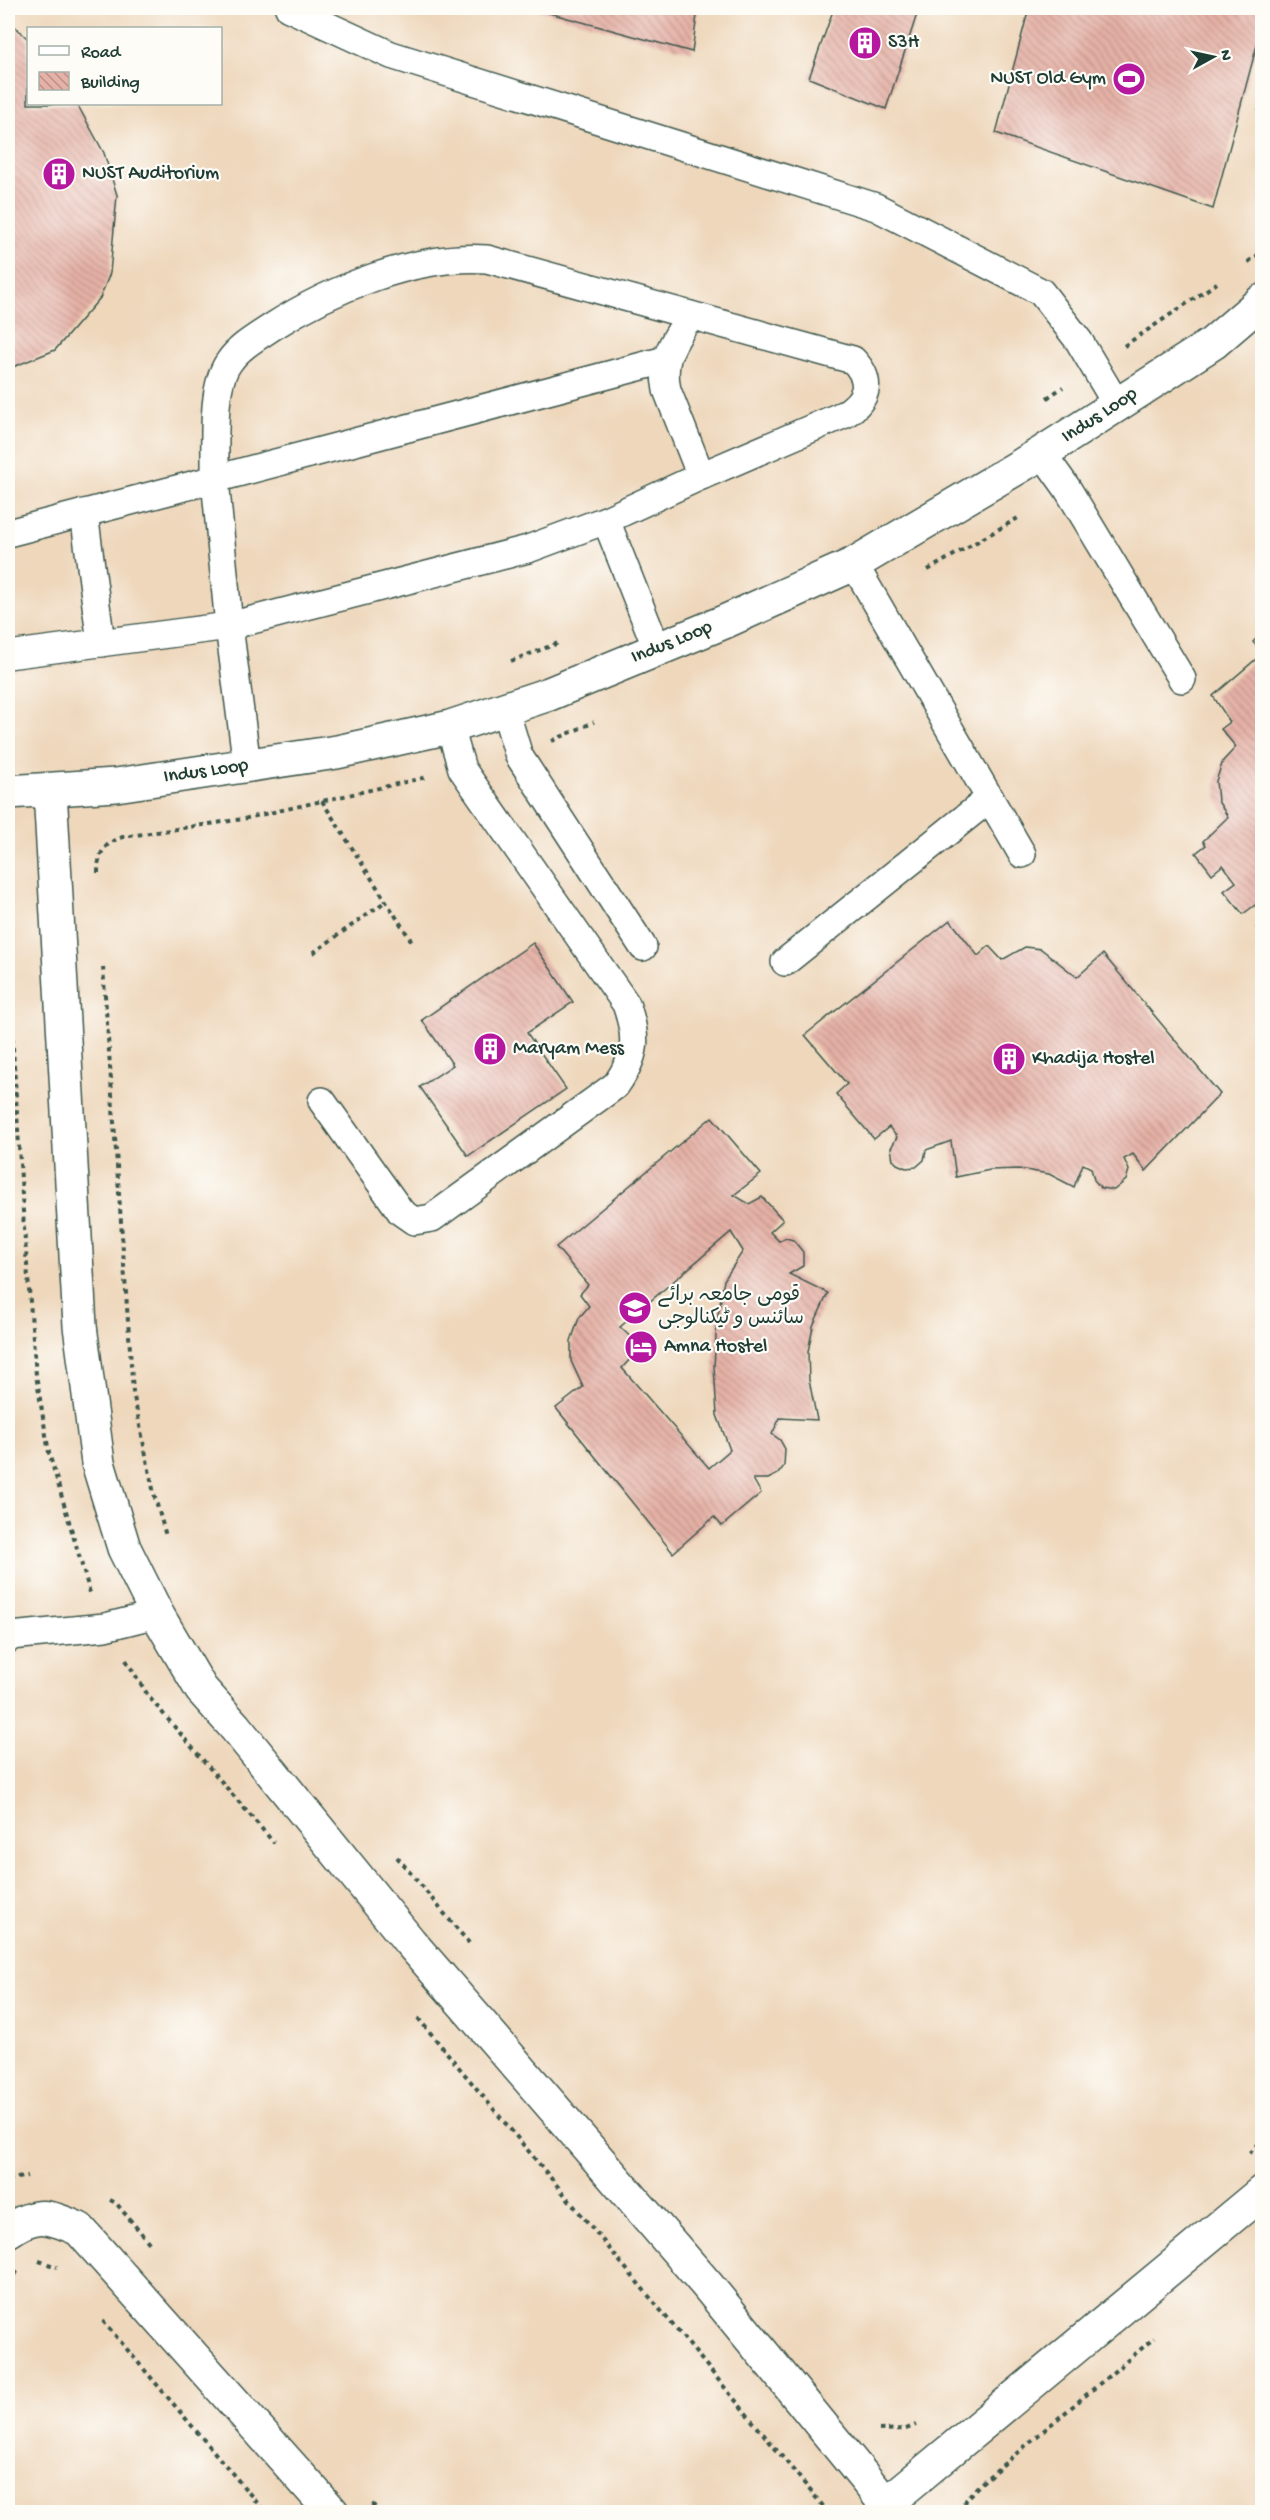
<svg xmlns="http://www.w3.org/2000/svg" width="1270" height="2520" viewBox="0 0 1270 2520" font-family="'Gochi Hand','Playpen Sans Arabic',sans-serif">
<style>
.built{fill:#eed7bb;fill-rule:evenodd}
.building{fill:url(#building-back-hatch);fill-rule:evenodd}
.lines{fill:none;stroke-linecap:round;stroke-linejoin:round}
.service-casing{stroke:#3e574c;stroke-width:30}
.minor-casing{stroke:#3e574c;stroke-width:36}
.path{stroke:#3e574c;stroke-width:4;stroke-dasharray:4.5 4.5;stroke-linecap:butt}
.service{stroke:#fff;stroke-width:27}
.minor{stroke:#fff;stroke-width:33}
.labels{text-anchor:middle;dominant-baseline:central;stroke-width:4.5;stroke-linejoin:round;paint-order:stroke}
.poi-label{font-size:20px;fill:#1f3d34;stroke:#fdfcf7;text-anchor:start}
.street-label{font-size:20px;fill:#1f3d34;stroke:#fdfcf7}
</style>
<defs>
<pattern id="building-back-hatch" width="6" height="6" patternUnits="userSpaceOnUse" patternTransform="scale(1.5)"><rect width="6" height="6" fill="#e6b1a6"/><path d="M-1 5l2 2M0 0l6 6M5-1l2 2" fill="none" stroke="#ba9188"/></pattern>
</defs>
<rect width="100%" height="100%" fill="#fdfcf7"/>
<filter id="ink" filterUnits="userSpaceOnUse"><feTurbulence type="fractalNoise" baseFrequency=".0167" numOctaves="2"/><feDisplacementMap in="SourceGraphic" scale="12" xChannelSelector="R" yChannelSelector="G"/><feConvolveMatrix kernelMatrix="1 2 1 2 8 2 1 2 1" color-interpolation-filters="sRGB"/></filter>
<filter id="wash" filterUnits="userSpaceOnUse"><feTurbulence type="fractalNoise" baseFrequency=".008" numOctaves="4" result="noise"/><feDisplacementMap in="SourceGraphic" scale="24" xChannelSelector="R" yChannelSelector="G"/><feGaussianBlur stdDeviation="1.35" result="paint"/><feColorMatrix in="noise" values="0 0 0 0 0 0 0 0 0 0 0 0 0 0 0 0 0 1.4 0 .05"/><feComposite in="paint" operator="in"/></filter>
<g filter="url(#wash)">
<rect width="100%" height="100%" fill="#f0ebd2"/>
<path class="built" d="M8,8H1262V2512H8ZM28,28H220V104H28Z"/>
<g id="blocks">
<g class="building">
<path d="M531,8H698L692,52Z"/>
<path d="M834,8H919L886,109L809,78Z"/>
<path d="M1029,8H1262V26L1213,209L996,133Z"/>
<path d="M8,20L28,39V104H77L104,153L117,195L110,273L100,298L55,350L8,369Z"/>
<path d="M1262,633V652L1253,642Z"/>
<path d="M1262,654L1261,765L1262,916L1255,905L1243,914L1224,891L1236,882L1223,865L1212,874L1196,853L1206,845L1203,841L1228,817L1218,801L1216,781L1223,761L1236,747L1221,729L1230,722L1213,696Z"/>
<path d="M950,920L978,956L989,946L1002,960L1025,947L1041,949L1077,977L1103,954L1220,1094L1146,1171L1133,1154L1124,1159L1129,1170L1126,1180L1114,1190L1101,1188L1094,1180L1091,1168L1083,1164L1074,1187L1049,1174L1019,1169L990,1170L956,1177L951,1141L926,1150L924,1160L916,1167L906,1168L897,1164L893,1160L891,1148L897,1137L889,1127L874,1139L836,1094L847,1084L805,1035Z"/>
<path d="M1262,924V936L1256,928Z"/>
<path d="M533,943L573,1002L527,1033L566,1089L468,1156L420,1087L453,1065L422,1020Z"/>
<path d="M712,1117L761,1174L734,1195L749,1204L762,1197L783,1220L770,1232L779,1241L786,1238L793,1240L803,1252V1266L789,1274L828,1293L813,1326L808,1352L809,1380L817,1420L780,1418L772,1434L780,1440L785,1449L784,1466L778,1474L768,1479H753L761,1493L722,1526L714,1517L673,1553L556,1408L583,1387L571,1361V1341L579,1318L589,1306L580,1294L588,1285L556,1247ZM731,1232L743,1251L724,1280L717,1321L714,1366L717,1415L730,1450L709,1468L622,1368L641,1347L620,1327Z"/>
</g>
</g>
</g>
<g filter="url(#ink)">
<use href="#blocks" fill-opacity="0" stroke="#3e574c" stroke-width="1.5"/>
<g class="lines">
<g class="service-casing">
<g id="service">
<path d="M289,8L391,55L876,207L1041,292L1079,341L1117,405"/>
<path d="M690,315C674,343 660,356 667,390L701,476"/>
<path d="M1042,453L1067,488L1182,679"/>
<path d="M84,513L101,643"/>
<path d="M606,520L657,649"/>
<path d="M8,533L215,479C216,447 210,388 229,362C239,347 257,337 272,327C331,289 416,254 487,259L853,360C873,381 868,399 845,414L701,476L606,520L528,549L229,626L8,655"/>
<path d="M854,564L1022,854"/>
<path d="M505,710L519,756L643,947"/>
<path d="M247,766L229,626L215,479L665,360"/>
<path d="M785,962L990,798"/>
<path d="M322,1101L401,1212L414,1221L432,1218L616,1085C637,1055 638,1038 626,1004L462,769L450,727"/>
<path d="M8,1639L10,1636L105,1627L157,1614"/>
</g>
</g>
<g class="minor-casing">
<g id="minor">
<path d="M50,790L80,1326L98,1463L124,1548L157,1614L201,1689L235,1727L410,1942L707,2285L886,2504"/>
<path d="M8,792L116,785L337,752L450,727L549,694L724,622L854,564L1042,453L1117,405L1213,343L1262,301"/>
<path d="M8,2231C37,2211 48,2216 79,2229L332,2512"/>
<path d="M893,2512L886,2504L1262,2192"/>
</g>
</g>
<g class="path">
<path d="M1262,92C1257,116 1257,143 1262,167"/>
<path d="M1248,262L1262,252"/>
<path d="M1124,346L1217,283"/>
<path d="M1047,398L1063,387"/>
<path d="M928,570L1018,518"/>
<path d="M511,661L561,642"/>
<path d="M552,741L594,722"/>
<path d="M322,801L414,945"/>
<path d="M98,873C98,853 104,843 123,837L243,819L427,777"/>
<path d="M313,953L386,901"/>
<path d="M8,966L24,1228L36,1375L49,1453L90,1593"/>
<path d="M103,967L133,1392L154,1494L166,1536"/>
<path d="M126,1660L149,1697L274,1843"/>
<path d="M397,1857L469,1943"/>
<path d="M418,2018L828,2512"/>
<path d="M1249,2153L1262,2141"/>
<path d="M8,2180L27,2176"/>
<path d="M110,2200L116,2203L151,2245"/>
<path d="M39,2261L57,2267"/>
<path d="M8,2281L19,2270"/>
<path d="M103,2321L265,2512"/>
<path d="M879,2430L906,2429L916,2425"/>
<path d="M372,2504L380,2512"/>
<path d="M962,2512L965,2500L980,2484L1154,2338"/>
</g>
<use href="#service" class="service"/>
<use href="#minor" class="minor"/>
</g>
</g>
<defs>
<g id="building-disc" transform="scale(1.725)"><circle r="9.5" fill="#b5179e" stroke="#fdfcf7"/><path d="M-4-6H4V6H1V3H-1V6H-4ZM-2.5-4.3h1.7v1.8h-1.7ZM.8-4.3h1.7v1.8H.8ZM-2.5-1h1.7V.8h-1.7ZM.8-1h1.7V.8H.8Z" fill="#fff"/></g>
<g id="stadium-disc" transform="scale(1.725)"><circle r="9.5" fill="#b5179e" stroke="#fdfcf7"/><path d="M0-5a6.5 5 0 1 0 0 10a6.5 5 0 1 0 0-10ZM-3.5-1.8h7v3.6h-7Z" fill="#fff"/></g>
<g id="university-disc" transform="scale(1.725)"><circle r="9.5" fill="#b5179e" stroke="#fdfcf7"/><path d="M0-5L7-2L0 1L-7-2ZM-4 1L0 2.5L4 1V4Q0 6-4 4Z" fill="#fff"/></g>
<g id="hotel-disc" transform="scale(1.725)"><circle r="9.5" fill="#b5179e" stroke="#fdfcf7"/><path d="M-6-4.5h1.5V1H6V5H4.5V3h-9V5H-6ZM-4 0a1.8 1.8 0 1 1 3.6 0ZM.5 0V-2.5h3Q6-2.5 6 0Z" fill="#fff"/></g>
</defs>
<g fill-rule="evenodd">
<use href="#building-disc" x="865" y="43"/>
<use href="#stadium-disc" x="1129" y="79"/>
<use href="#building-disc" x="59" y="174"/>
<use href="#building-disc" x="490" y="1049"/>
<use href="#building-disc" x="1009" y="1059"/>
<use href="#university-disc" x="635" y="1308"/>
<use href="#hotel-disc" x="641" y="1347"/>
</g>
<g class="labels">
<g class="poi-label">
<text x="888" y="43">S3H</text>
<text x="1106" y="79" text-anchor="end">NUST Old Gym</text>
<text x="82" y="174">NUST Auditorium</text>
<text x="513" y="1049">Maryam Mess</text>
<text x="1032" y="1059">Khadija Hostel</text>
<text x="658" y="1296">قومی جامعہ برائے<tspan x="658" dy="23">سائنس و ٹیکنالوجی</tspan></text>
<text x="664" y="1347">Amna Hostel</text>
</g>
<g class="street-label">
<text transform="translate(1100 416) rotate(-33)">Indus Loop</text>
<text transform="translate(672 643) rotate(-22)">Indus Loop</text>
<text transform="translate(206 772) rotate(-8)">Indus Loop</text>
</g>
</g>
<rect width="1270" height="2520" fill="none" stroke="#fdfcf7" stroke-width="30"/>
<rect x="27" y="27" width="195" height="78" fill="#fdfcf7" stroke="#a4b0a9" stroke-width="1.5"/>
<rect x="39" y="46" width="30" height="9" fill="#ffffff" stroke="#a4b0a9" stroke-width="1.5"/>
<text x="81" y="57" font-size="18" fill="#1f3d34">Road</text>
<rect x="39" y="72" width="30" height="18" fill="url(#building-back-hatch)" stroke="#a4b0a9" stroke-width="1.5"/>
<text x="81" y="87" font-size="18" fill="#1f3d34">Building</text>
<g transform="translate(1213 57) rotate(82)" stroke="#fdfcf7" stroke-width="4.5" paint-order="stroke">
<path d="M0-4.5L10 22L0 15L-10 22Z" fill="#1f3d34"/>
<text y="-9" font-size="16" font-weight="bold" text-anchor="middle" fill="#1f3d34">N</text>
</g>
</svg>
